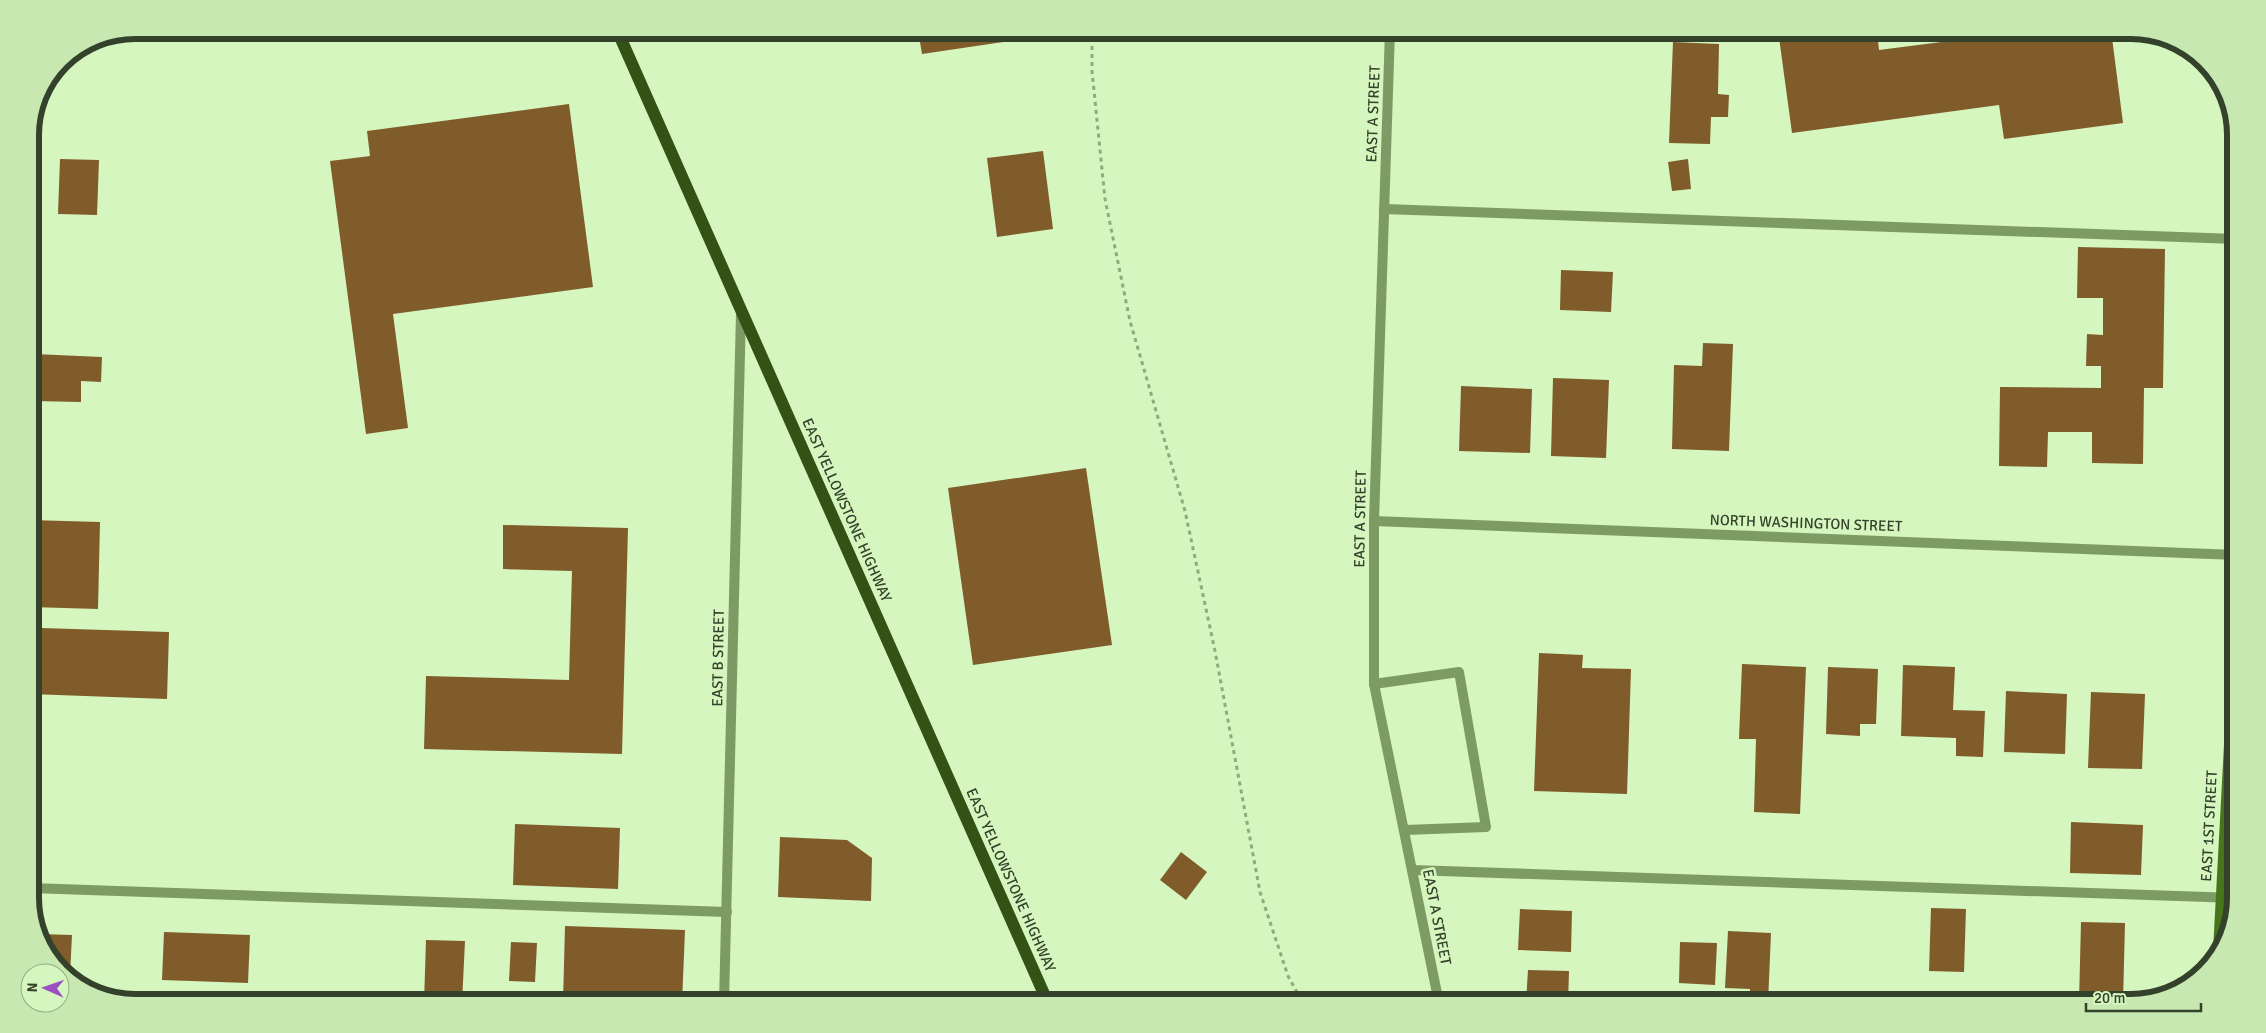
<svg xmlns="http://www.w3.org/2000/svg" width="2266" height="1033" viewBox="0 0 2266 1033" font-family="Signika,sans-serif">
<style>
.building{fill:#805c2b}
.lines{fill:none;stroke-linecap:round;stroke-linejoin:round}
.path{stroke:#90a97f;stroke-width:3;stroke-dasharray:4 4;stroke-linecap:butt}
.lane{stroke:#7d9b65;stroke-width:10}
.street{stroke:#7d9b65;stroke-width:10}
.secondary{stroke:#48741b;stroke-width:10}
.primary{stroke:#345216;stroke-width:12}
.labels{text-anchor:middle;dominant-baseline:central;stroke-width:5;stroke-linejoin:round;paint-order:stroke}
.street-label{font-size:15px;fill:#34412b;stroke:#d5f6be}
.rim{fill:none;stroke:#34412b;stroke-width:6}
</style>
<rect width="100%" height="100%" fill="#d5f6be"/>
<g class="building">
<path d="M918,30H1008L1010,41L922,54Z"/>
<path d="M1778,30H1877L1879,50L1996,35L1995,30H2111L2123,123L2004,139L1999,105L1792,133Z"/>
<path d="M1673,42L1719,44L1718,94L1729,95L1728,117H1711L1710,144L1669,143Z"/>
<path d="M569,104L593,287L393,314L408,428L366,434L330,161L370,156L367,131Z"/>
<path d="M1043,151L1053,229L997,237L987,158Z"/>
<path d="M60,159L99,160L97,215L58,214Z"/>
<path d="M1688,159L1691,189L1672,191L1668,162Z"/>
<path d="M2078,247L2165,249L2163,388H2144L2143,464L2092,463V432H2048L2047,467L1999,466L2000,387L2101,388V366H2086L2087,334L2103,335V298H2077Z"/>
<path d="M1561,270L1613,272L1611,312L1560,310Z"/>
<path d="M1703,343L1733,344L1729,451L1672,449L1674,365L1702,366Z"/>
<path d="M34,354L102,357L101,382L81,381V402L33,401Z"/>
<path d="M1553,378L1609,380L1606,458L1551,456Z"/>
<path d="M1461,386L1532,389L1530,453L1459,451Z"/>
<path d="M1086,468L1112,645L973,665L948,488Z"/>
<path d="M30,520L100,522L98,609L30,607Z"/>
<path d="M503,525L628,528L622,754L424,749L426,676L569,680L572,571L503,569Z"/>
<path d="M41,628L169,632L167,699L30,694V644H40Z"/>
<path d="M1539,653L1583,655L1582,668L1631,669L1627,794L1534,791Z"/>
<path d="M1742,664L1806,667L1800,814L1754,812L1756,739H1739Z"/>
<path d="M1903,665L1955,667L1953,710L1985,711L1983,757L1956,756V738L1901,736Z"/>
<path d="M1828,667L1878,669L1876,724H1860V736L1826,734Z"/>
<path d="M2006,691L2067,694L2065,754L2004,752Z"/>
<path d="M2091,692L2145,694L2142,769L2088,768Z"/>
<path d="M2071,822L2143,825L2141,875L2070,873Z"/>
<path d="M515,824L620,828L618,889L513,885Z"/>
<path d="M780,837L847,840L872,858L871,901L778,897Z"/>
<path d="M1181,852L1207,872L1186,900L1160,880Z"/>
<path d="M1931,908L1966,909L1964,972L1929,971Z"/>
<path d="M1520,909L1572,911L1571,952L1518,950Z"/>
<path d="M2081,922L2125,923L2123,1003L2079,1002Z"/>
<path d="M565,926L685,930L682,1003H563Z"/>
<path d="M1728,931L1771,933L1768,1003H1750V989L1725,988Z"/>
<path d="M164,932L250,935L248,983L162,980Z"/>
<path d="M40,934L72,935L70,975L48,957Z"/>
<path d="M426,940L465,941L462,1003H424Z"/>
<path d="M511,942L537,943L535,982L509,981Z"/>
<path d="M1680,942L1717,943L1715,985L1679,983Z"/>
<path d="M1528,970L1569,971L1568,1003H1526Z"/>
<path d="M853,994L971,999L970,1003H853Z"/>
</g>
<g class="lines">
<path class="path" d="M1092,30V71L1105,199L1130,321L1185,511L1215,651L1260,892L1288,976L1303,1003"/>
<g class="lane">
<path d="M1384,209L2236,239"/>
<path d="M1374,684L1459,672L1486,827L1405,830"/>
<path d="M1412,870L2236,898"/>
<path d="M30,888L727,912"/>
</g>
<g class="street">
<path d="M1390,30L1374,521V684L1439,1003"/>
<path d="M1374,521L2236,555"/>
<path d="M724,1003L741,313"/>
</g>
<path class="secondary" d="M2218,951L2236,613"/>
<path class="primary" d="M617,30L1048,1003"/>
</g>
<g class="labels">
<g class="street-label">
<text transform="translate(1373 114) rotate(-88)">EAST A STREET</text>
<text transform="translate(847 510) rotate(66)">EAST YELLOWSTONE HIGHWAY</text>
<text transform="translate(1360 519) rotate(-89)">EAST A STREET</text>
<text transform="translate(1806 523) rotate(2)">NORTH WASHINGTON STREET</text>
<text transform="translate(718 658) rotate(-89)">EAST B STREET</text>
<text transform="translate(2209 826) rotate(-87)">EAST 1ST STREET</text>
<text transform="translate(1011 880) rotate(66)">EAST YELLOWSTONE HIGHWAY</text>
<text transform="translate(1437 917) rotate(79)">EAST A STREET</text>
</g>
</g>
<path d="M0 0H2266V1033H0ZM135 39H2131A96 96 0 0 1 2227 135V898A96 96 0 0 1 2131 994H135A96 96 0 0 1 39 898V135A96 96 0 0 1 135 39Z" fill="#c8e8b2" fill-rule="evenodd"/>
<path class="rim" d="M135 39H2131A96 96 0 0 1 2227 135V898A96 96 0 0 1 2131 994H135A96 96 0 0 1 39 898V135A96 96 0 0 1 135 39Z"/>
<g transform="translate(45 988) rotate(272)"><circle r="24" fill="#d5f6be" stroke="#95ae83"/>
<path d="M0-4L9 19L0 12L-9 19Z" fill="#9b50c2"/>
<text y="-8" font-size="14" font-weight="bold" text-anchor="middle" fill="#34412b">N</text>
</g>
<path d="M2086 1003v8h115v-8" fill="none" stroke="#34412b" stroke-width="2.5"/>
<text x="2094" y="1003" font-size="15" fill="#34412b" stroke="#d5f6be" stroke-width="4" paint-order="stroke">20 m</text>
</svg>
